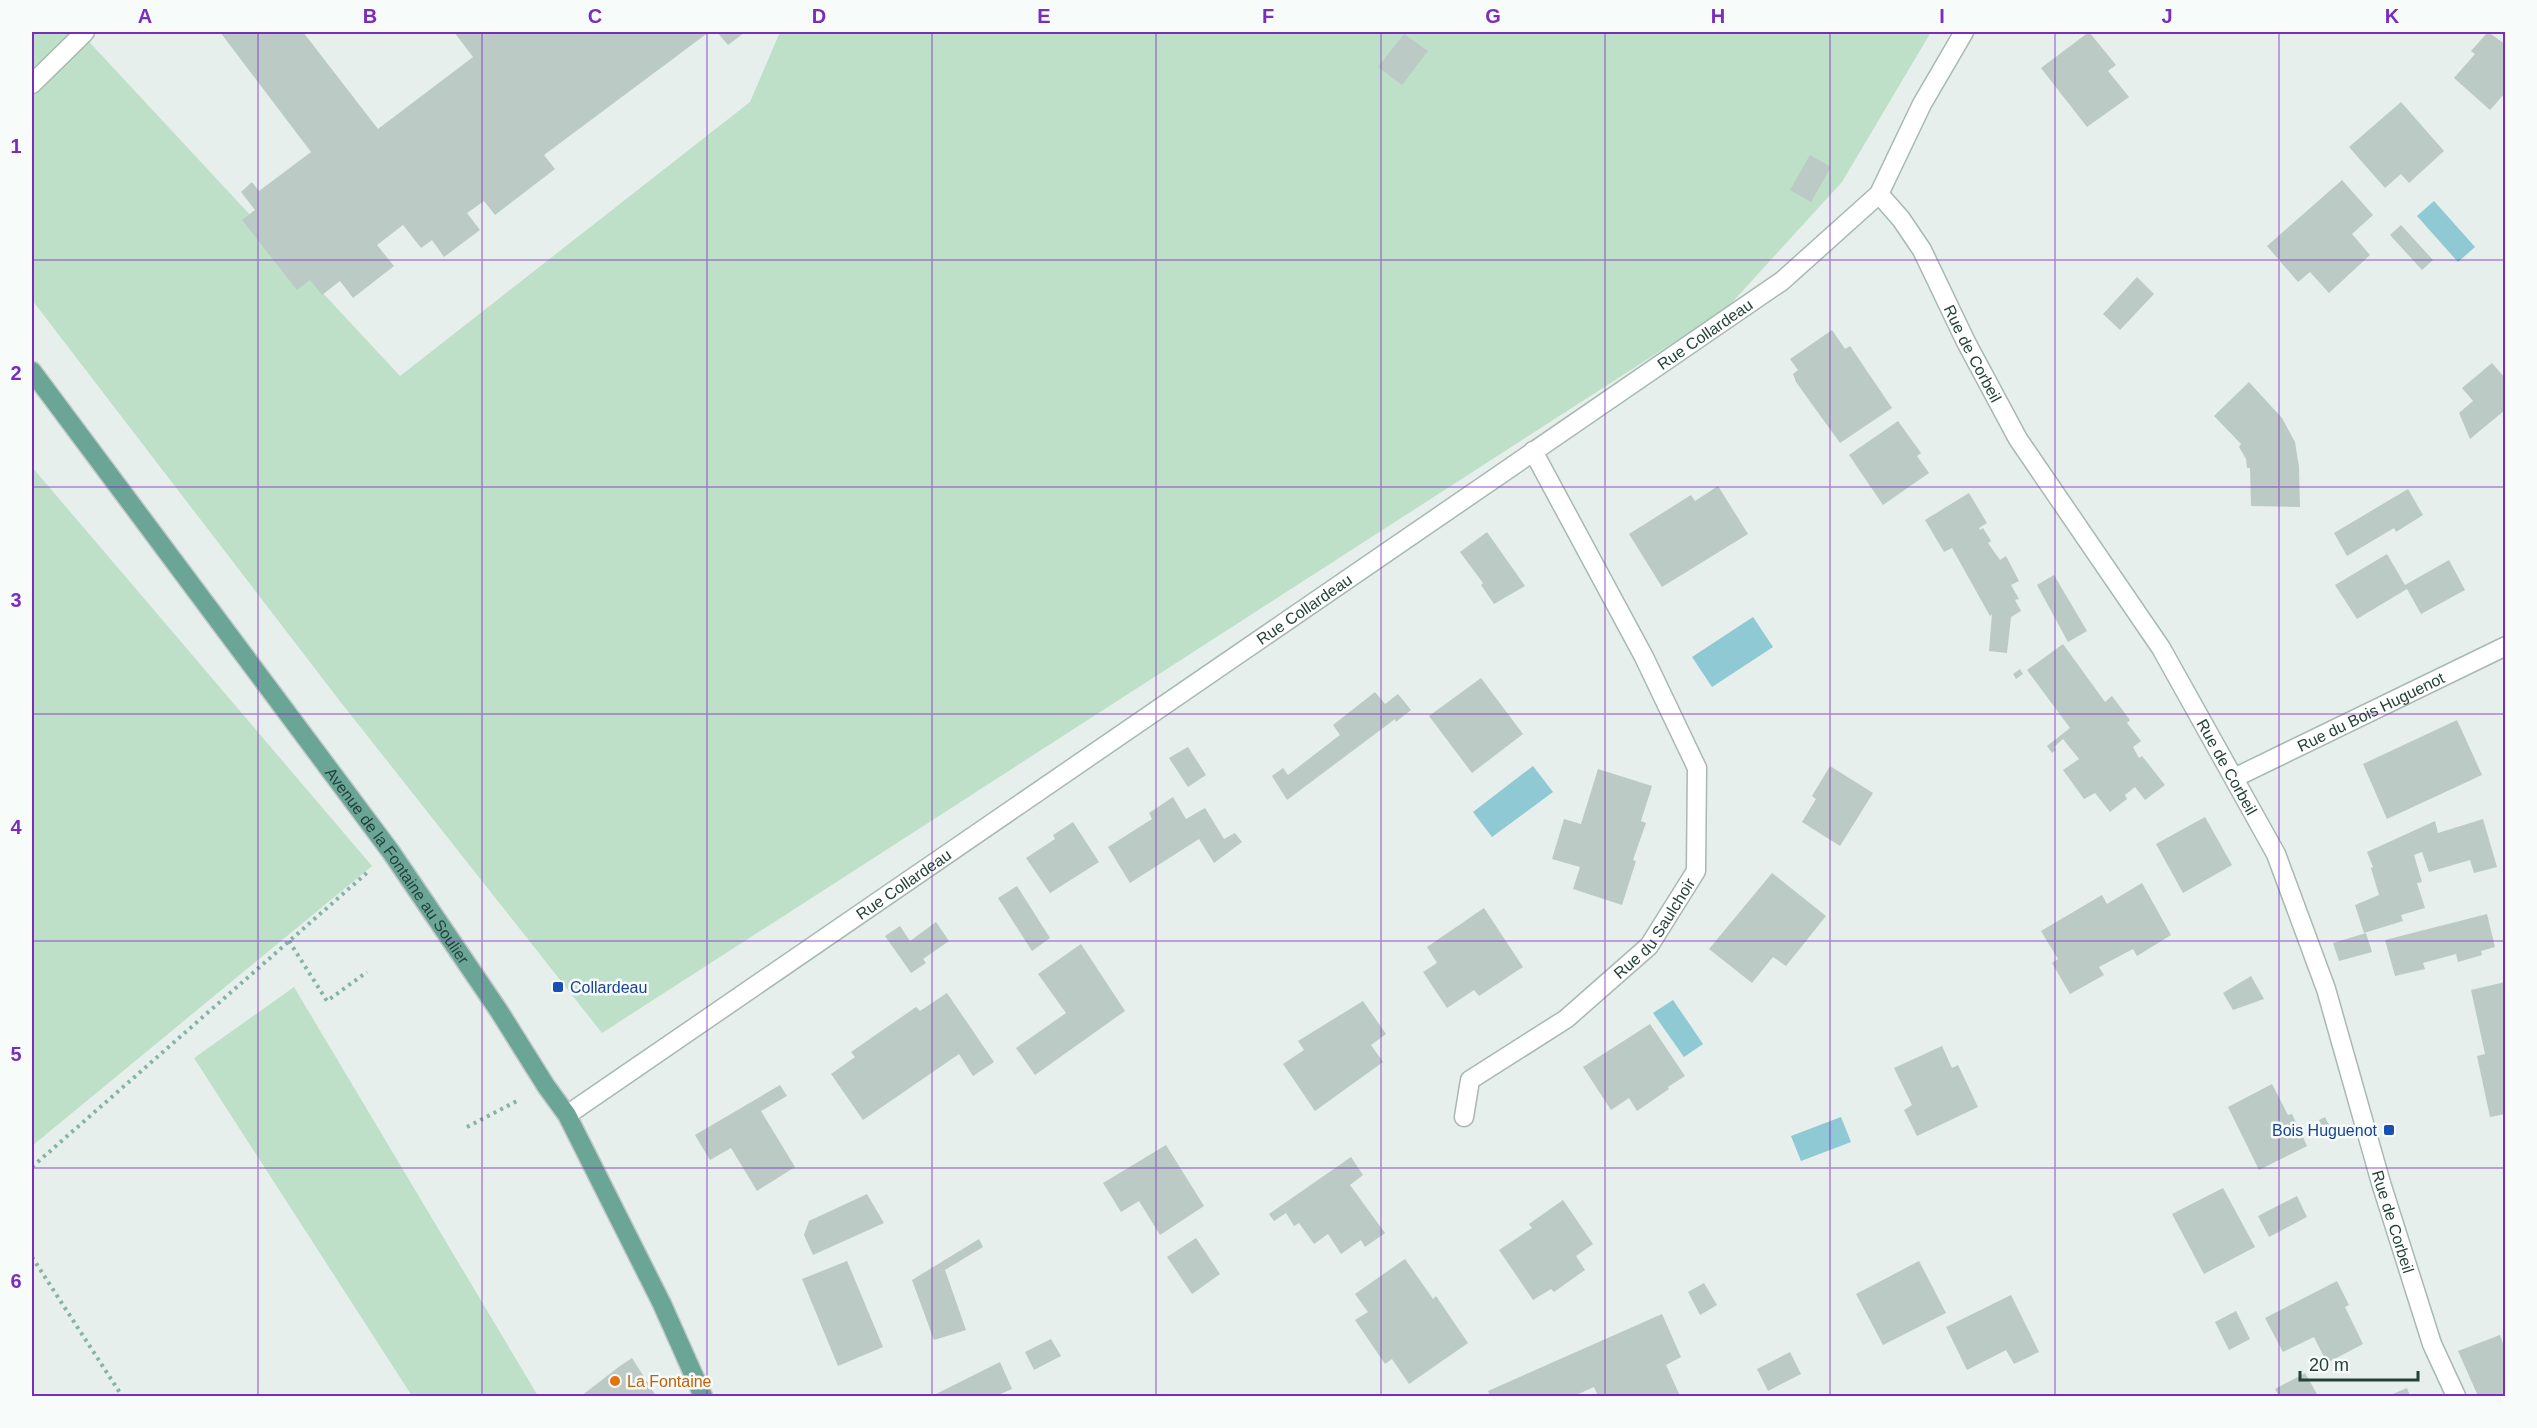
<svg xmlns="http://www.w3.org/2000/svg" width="2537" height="1428" viewBox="0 0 2537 1428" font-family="Arial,sans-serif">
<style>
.green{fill:#bfe0c8}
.water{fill:#8ec9d4}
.building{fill:#bbcac4}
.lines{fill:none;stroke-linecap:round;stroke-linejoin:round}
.minor-casing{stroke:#a8b8b2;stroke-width:21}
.major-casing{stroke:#c2cac8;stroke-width:21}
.path{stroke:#86b3a5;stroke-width:4;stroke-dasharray:3 4.5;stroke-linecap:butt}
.minor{stroke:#fff;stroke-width:18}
.major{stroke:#6aa596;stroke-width:18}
.grid{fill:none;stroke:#7b2cbf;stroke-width:1.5;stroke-opacity:0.55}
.transit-dot{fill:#1a4fb4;stroke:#f7fbf9;stroke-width:2}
.food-dot{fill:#e8710a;stroke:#f7fbf9;stroke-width:2}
.labels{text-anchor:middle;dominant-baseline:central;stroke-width:5;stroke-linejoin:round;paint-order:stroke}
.street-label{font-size:16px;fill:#24423a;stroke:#f7fbf9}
.transit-label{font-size:16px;fill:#164399;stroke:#f7fbf9;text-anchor:start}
.food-label{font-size:16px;fill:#c56008;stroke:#f7fbf9;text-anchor:start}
.neatline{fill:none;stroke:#7b2cbf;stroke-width:2}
.grid-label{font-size:20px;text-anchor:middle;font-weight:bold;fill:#7b2cbf}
</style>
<rect width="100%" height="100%" fill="#e6efeb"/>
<g class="green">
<path d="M32,32H80L400,376L750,102L780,32H1931L1842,182L1727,308L602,1033L339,700L32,300Z"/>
<path d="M32,467L372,866L32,1146Z"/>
<path d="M294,987L538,1396H412L194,1058Z"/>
</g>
<g class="water">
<path d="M2434,201L2475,247L2458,262L2417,216Z"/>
<path d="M1753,617L1773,647L1712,687L1692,657Z"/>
<path d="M1533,766L1553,792L1492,837L1473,812Z"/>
<path d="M1673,1000L1703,1044L1684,1057L1653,1013Z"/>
<path d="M1841,1117L1851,1142L1801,1161L1791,1136Z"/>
</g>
<g class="building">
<path d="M220,32H303L378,129L473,57L454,32H709L544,155L555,169L495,215L484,201L467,213L480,230L444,257L432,240L421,248L403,225L377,245L394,266L353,298L340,281L322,295L310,280L297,290L242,220L255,210L241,192L252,182L259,191L311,152Z"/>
<path d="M717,32H743L744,33L728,45Z"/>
<path d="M2089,32L2116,65L2108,71L2129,97L2087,127L2041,68Z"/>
<path d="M2488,32L2505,44V93L2490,110L2454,78L2475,54L2471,51Z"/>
<path d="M1404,34L1428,51L1402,85L1378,67Z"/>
<path d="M2401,102L2444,151L2409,183L2401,174L2385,188L2349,147Z"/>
<path d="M1810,155L1831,167L1811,202L1790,190Z"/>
<path d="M2342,180L2373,215L2352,234L2370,255L2329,293L2310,272L2298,282L2267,246Z"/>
<path d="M2401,225L2433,260L2422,270L2390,235Z"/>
<path d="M2137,277L2154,294L2120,330L2103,314Z"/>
<path d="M1832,330L1845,349L1850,346L1892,408L1840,443L1796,382L1793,374L1798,370L1790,359Z"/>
<path d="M2492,363L2504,377L2505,375V410L2470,439L2459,413L2473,401L2462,388Z"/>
<path d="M2249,382L2282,418L2295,442L2299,467L2300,507L2251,506L2250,468H2247L2246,459L2239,447L2241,444L2214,416Z"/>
<path d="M1898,421L1921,453L1917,456L1929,473L1883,505L1849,455Z"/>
<path d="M1718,486L1748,534L1662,587L1629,534L1691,495L1695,501Z"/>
<path d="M2408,489L2423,515L2396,532L2394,528L2347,556L2334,533Z"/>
<path d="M1969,493L1987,523L1979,528L1980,530L1983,528L1991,541L1988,543L2000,560L2006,556L2019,581L2011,585L2019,599L2015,600L2021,611L2011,617L2007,653L1989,651L1992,614L1990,616L1952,548L1944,552L1925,520Z"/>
<path d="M1487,532L1525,586L1494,604L1481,585L1483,583L1460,552Z"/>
<path d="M2387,554L2405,585L2449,560L2465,590L2421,614L2407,589L2357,619L2335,585Z"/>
<path d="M2054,575L2087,631L2068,642L2037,585Z"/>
<path d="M2063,644L2105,702L2112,696L2130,720L2127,723L2141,741L2133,747L2139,758L2142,756L2165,785L2145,800L2135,787L2125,795L2127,799L2110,812L2095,793L2084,799L2063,770L2079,759L2063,739L2054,747L2056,750L2052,753L2047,746L2070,728L2027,670Z"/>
<path d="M2020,669L2023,674L2016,679L2013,674Z"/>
<path d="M1481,678L1523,734L1472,773L1429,716Z"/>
<path d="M1375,692L1385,704L1398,694L1411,710L1396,722L1395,719L1287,800L1272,776L1283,768L1288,775L1340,735L1333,725Z"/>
<path d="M2457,720L2482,775L2387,819L2363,764Z"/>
<path d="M1188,747L1206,775L1188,787L1169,758Z"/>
<path d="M1830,766L1873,793L1840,846L1802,822L1816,799L1812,796Z"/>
<path d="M1598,769L1652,786L1641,821L1646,823L1633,860L1636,861L1622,905L1573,889L1580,867L1552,859L1564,819L1581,824Z"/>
<path d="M1173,797L1186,819L1205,808L1224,839L1235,833L1242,842L1214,863L1199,839L1130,883L1108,847L1152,819L1149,813Z"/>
<path d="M2205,817L2232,865L2183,893L2156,844Z"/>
<path d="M2483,819L2497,867L2474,873L2470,860L2429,872L2422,852L2414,855L2422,882L2417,883L2425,908L2401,915L2403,921L2364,933L2355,905L2379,895L2371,868L2373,867L2367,852L2435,821L2438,833Z"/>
<path d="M1073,822L1099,862L1050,893L1026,858L1055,839L1053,835Z"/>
<path d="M1772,873L1826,916L1786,966L1773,957L1752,983L1709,949Z"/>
<path d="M2142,883L2171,935L2137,956L2133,949L2099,967L2104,975L2070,994L2052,963L2058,959L2041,931L2102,895L2107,904Z"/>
<path d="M1017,886L1050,938L1032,951L998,898Z"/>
<path d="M1484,908L1523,967L1479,996L1474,990L1447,1008L1423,972L1437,963L1427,947Z"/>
<path d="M2487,914L2495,947L2481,951L2482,955L2458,962L2456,954L2423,963L2425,969L2395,976L2385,940Z"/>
<path d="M936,922L949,941L923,959L926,963L911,973L885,936L900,926L910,941Z"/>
<path d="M2366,933L2372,952L2339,961L2333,943Z"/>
<path d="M1081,944L1125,1011L1035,1075L1016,1048L1066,1013L1038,974Z"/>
<path d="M2251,976L2264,999L2233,1010L2223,993Z"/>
<path d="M2505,982V1114L2490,1117L2477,1056L2485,1054L2471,990Z"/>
<path d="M947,993L994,1062L973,1076L959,1054L863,1120L831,1074L855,1057L851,1052L916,1007L920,1011Z"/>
<path d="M1363,1001L1386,1034L1371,1045L1383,1062L1315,1111L1283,1064L1304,1050L1298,1041Z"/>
<path d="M1650,1024L1685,1076L1668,1087L1669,1089L1637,1111L1629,1098L1611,1110L1583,1067Z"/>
<path d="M1942,1046L1952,1068L1958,1065L1978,1107L1917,1136L1904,1110L1912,1105L1894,1068Z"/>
<path d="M2272,1084L2288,1115L2292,1114L2307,1146L2259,1170L2228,1107Z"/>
<path d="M780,1085L787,1096L761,1111L795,1167L757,1191L731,1148L710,1160L695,1135Z"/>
<path d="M2325,1117L2333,1133L2327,1136L2319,1120Z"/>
<path d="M1166,1145L1204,1206L1160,1235L1139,1201L1121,1212L1103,1183Z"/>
<path d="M1351,1157L1363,1175L1350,1185L1385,1233L1365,1247L1361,1240L1341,1254L1328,1234L1314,1244L1299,1223L1294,1226L1286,1213L1274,1221L1269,1214Z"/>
<path d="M2223,1188L2255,1247L2204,1274L2172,1214Z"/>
<path d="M867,1194L884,1223L813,1255L804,1235L809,1221Z"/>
<path d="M2297,1196L2307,1217L2269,1237L2258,1216Z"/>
<path d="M1563,1200L1593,1244L1576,1256L1585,1270L1554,1292L1551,1289L1533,1300L1499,1250L1532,1228L1529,1224Z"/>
<path d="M1196,1238L1220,1274L1192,1294L1167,1257Z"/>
<path d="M979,1239L983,1247L945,1270L966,1330L934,1340L912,1280Z"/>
<path d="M1405,1259L1433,1299L1436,1296L1468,1343L1409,1384L1392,1359L1385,1364L1355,1320L1368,1312L1355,1294Z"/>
<path d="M847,1261L883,1347L838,1366L802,1279Z"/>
<path d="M1919,1261L1946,1313L1883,1345L1856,1294Z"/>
<path d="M2337,1281L2349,1305L2345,1307L2363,1344L2327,1363L2314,1337L2283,1352L2265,1318Z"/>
<path d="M1704,1283L1717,1305L1700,1315L1688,1292Z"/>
<path d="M2011,1295L2039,1352L2014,1364L2006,1350L1967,1370L1946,1327Z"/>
<path d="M2236,1311L2250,1339L2229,1350L2215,1322Z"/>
<path d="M1662,1314L1681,1357L1666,1365L1680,1396H1598L1594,1387L1574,1396H1490L1488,1391Z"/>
<path d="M2500,1335L2505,1349V1396H2478L2458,1351Z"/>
<path d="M1051,1339L1061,1356L1034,1370L1025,1352Z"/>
<path d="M1790,1352L1801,1374L1768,1391L1757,1369Z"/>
<path d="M632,1358L656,1396H581L620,1366Z"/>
<path d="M1000,1362L1012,1389L996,1396H932Z"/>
<path d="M2305,1373L2317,1394L2312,1396H2279L2275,1389Z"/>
<path d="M2407,1388L2410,1396H2388Z"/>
</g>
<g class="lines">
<g class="minor-casing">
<g id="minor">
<path d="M32,84L85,32"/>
<path id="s1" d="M1879,194L1901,219L1922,250L1966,342L2018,439L2161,648L2276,854L2326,989L2381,1183L2432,1344L2456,1396"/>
<path id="s2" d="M2234,778L2506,646"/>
<path id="s3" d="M567,1115L1782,281L1879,194L1922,104L1964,32"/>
<path id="s4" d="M1464,1117L1470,1080L1566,1019L1649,946L1696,871L1697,768L1644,657L1533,451"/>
</g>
</g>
<g class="major-casing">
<g id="major">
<path id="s5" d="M32,371L391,852L499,1011L546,1086L567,1115L662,1304L703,1396"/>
</g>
</g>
<g class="path">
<path d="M289,941L327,1001L367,972"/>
<path d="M467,1127L517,1101"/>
<path d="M32,1167L369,871"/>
<path d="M32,1257L122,1396"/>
</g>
<use href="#minor" class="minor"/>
<use href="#major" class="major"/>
</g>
<path class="grid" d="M258,32V1396M482,32V1396M707,32V1396M932,32V1396M1156,32V1396M1381,32V1396M1605,32V1396M1830,32V1396M2055,32V1396M2279,32V1396M32,260H2506M32,487H2506M32,714H2506M32,941H2506M32,1168H2506"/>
<g class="transit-dot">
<rect x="552" y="981" width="12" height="12" rx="3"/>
<rect x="2383" y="1124" width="12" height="12" rx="3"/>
</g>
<circle class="food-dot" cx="615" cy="1381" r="6"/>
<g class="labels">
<g class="street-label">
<text stroke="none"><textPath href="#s3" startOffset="1380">Rue Collardeau</textPath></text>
<text stroke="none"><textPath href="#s1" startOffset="186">Rue de Corbeil</textPath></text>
<text stroke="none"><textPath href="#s3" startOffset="894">Rue Collardeau</textPath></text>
<text stroke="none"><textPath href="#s2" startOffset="152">Rue du Bois Huguenot</textPath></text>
<text stroke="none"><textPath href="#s1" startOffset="672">Rue de Corbeil</textPath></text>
<text stroke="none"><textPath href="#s5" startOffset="615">Avenue de la Fontaine au Soulier</textPath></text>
<text stroke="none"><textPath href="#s3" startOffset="408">Rue Collardeau</textPath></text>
<text stroke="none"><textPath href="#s4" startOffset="279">Rue du Saulchoir</textPath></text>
<text stroke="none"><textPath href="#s1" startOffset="1158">Rue de Corbeil</textPath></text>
</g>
<g class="transit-label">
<text x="570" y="987">Collardeau</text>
<text x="2377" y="1130" text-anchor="end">Bois Huguenot</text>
</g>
<g class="food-label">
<text x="627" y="1381">La Fontaine</text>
</g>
</g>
<rect width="2537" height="1428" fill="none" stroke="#f7fbf9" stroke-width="66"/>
<path d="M2300 1371v9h118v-9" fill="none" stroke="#24423a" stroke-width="3"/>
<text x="2309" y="1371" font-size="18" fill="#24423a" stroke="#f7fbf9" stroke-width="4.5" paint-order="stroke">20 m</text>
<rect x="33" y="33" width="2471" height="1362" class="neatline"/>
<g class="grid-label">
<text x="145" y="23">A</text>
<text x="370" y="23">B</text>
<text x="595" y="23">C</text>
<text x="819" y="23">D</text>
<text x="1044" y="23">E</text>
<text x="1268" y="23">F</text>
<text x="1493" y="23">G</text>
<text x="1718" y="23">H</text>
<text x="1942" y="23">I</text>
<text x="2167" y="23">J</text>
<text x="2392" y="23">K</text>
<text x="16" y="153">1</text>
<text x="16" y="380">2</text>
<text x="16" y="607">3</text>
<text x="16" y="834">4</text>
<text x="16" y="1061">5</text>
<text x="16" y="1288">6</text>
</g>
</svg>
